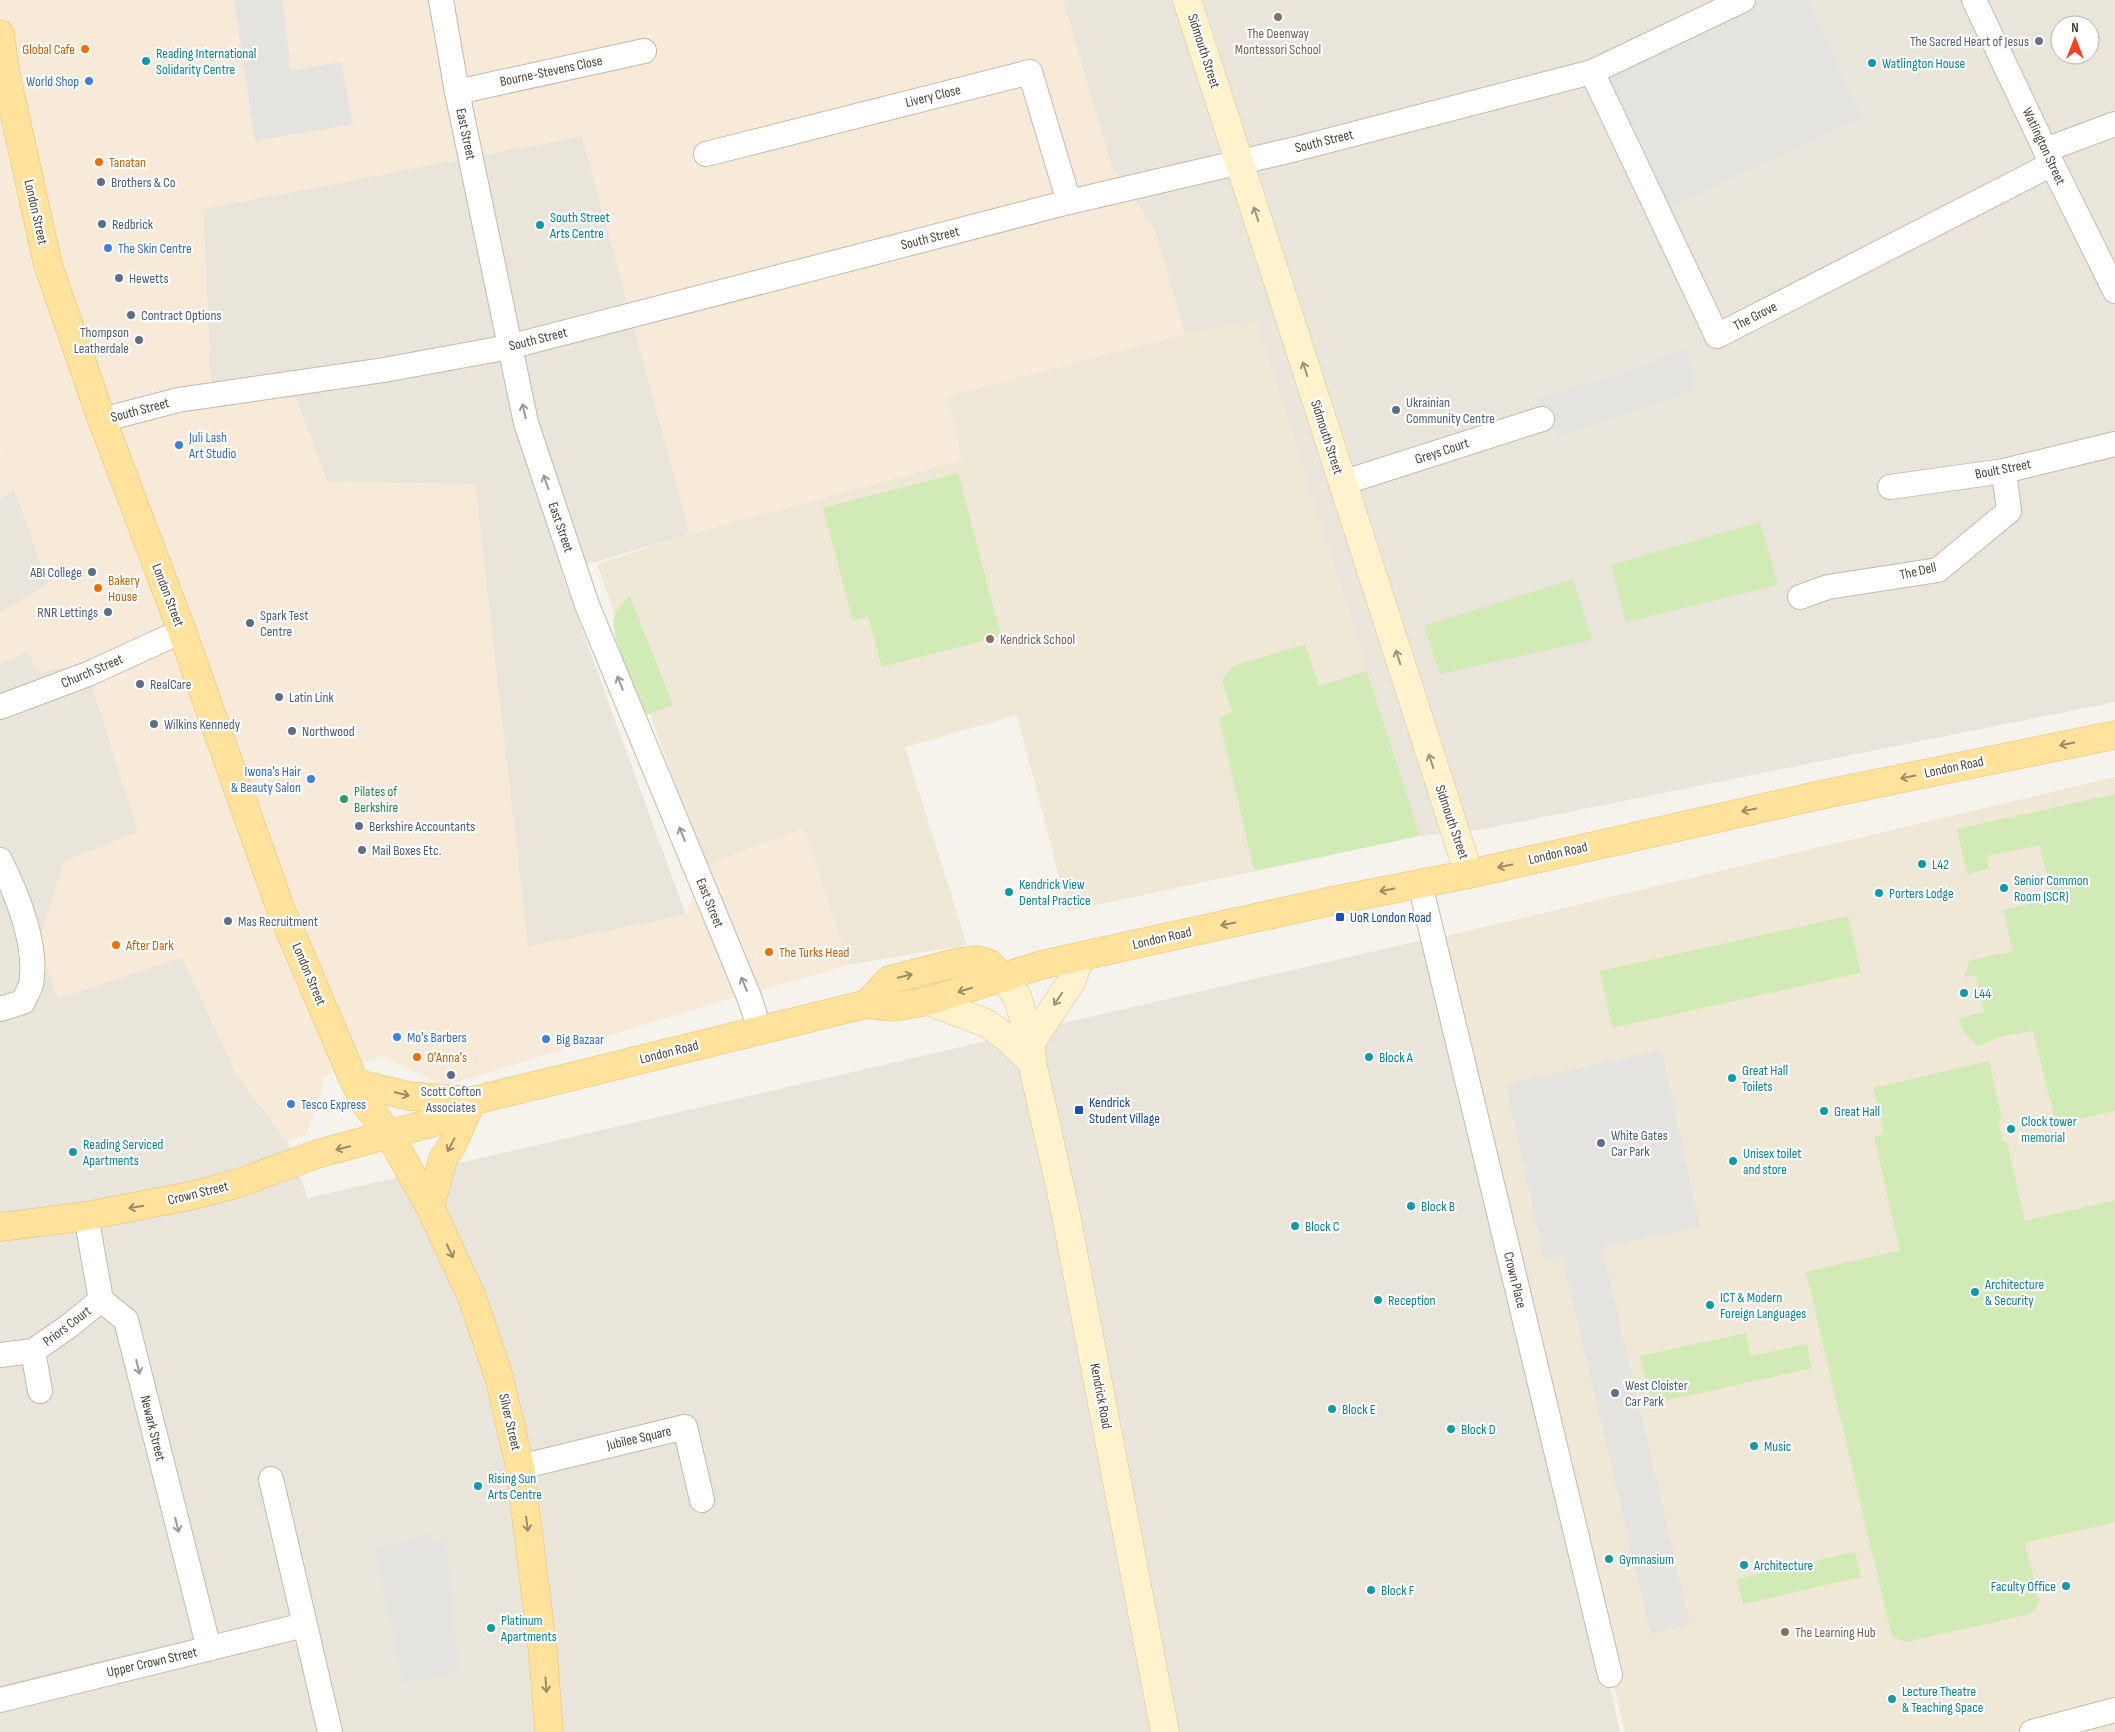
<svg xmlns="http://www.w3.org/2000/svg" width="2115" height="1732" viewBox="0 0 2115 1732" font-family="'Sofia Sans Condensed',sans-serif">
<style>
.residential{fill:#eae5da;fill-rule:evenodd}
.commercial{fill:#f7ead8}
.education{fill:#efe8d6}
.green{fill:#d2eab5}
.parking{fill:#e5e3e0}
.lines{fill:none;stroke-linecap:round;stroke-linejoin:round}
.street-casing{stroke:#c2bbae;stroke-width:26}
.secondary-casing{stroke:#d6c79b;stroke-width:29}
.primary-casing{stroke:#e6c16a;stroke-width:29}
.street{stroke:#fff;stroke-width:24}
.secondary{stroke:#fff3cd;stroke-width:28}
.primary{stroke:#ffe39c;stroke-width:28}
.oneway{stroke:#9c937c}
.oneway2{stroke:#9c9892}
.oneway3{stroke:#9c8c66}
.education-dot{fill:#8d6e63;stroke:#fff;stroke-width:2}
.worship-dot{fill:#6b7280;stroke:#fff;stroke-width:2}
.food-dot{fill:#e8710a;stroke:#fff;stroke-width:2}
.culture-dot{fill:#0f9aa8;stroke:#fff;stroke-width:2}
.shop-dot{fill:#3f7fe0;stroke:#fff;stroke-width:2}
.service-dot{fill:#5c6f8a;stroke:#fff;stroke-width:2}
.leisure-dot{fill:#2e9e5b;stroke:#fff;stroke-width:2}
.transit-dot{fill:#1a4fb4;stroke:#fff;stroke-width:2}
.labels{text-anchor:middle;dominant-baseline:central;stroke-width:4.5;stroke-linejoin:round;paint-order:stroke}
.education-label{font-size:14px;fill:#785e54;stroke:#fff;text-anchor:start}
.worship-label{font-size:14px;fill:#5b616d;stroke:#fff;text-anchor:end}
.food-label{font-size:14px;fill:#c56008;stroke:#fff;text-anchor:start}
.street-label{font-size:14px;fill:#4b4439;stroke:#fff}
.culture-label{font-size:14px;fill:#0d838f;stroke:#fff;text-anchor:start}
.shop-label{font-size:14px;fill:#366cbe;stroke:#fff;text-anchor:start}
.service-label{font-size:14px;fill:#4e5e75;stroke:#fff;text-anchor:start}
.leisure-label{font-size:14px;fill:#27864d;stroke:#fff;text-anchor:start}
.transit-label{font-size:14px;fill:#164399;stroke:#fff;text-anchor:start}
</style>
<rect width="100%" height="100%" fill="#f6f3ec"/>
<g class="residential">
<path d="M1063,0H2115V702L1484,829L1420,836L1256,322L1185,334L1154,228L1111,165ZM2060,25H2090V55H2060Z"/>
<path d="M582,136L690,534L561,572L686,915L527,947L475,484L327,482L296,399L211,387L203,209Z"/>
<path d="M14,488L48,584L0,613V499Z"/>
<path d="M27,651L85,663L138,832L58,999L182,957L236,1074L287,1141L308,1198L1414,942L1442,937L1620,1732H0V664Z"/>
</g>
<path class="commercial" d="M0,0H1063L1111,165L1154,228L1185,334L947,396L962,460L690,534L582,136L203,209L211,387L296,399L327,482L475,484L528,946L686,915L704,866L803,829L849,965L715,1003L444,1086L381,1056L323,1076L324,1085L306,1135L287,1141L236,1074L182,957L58,999L38,942L64,861L138,832L85,663L40,673L27,651L0,664V613L48,584L14,488L0,499V455L2,453L0,451Z"/>
<g class="education">
<path d="M1256,322L1420,836L1068,911L1017,715L905,747L967,945L849,965L803,829L704,866L597,564L690,534L962,460L947,396L1185,334Z"/>
<path d="M2115,777V1732H1625L1442,937Z"/>
</g>
<g class="green">
<path d="M958,473L1001,636L882,667L868,617L853,621L823,508Z"/>
<path d="M1760,522L1778,585L1626,622L1611,565Z"/>
<path d="M1573,579L1592,640L1440,674L1424,626Z"/>
<path d="M630,596L673,705L645,715C638,696 609,633 614,617C617,607 623,602 630,596Z"/>
<path d="M1305,644L1319,686L1367,671L1420,836L1254,871L1219,718L1232,713L1222,680L1231,667Z"/>
<path d="M2115,794V1111L2056,1124L2033,1031L2004,1036L1978,1046L1963,1031L1959,1018L1984,1012L1976,975L1964,977L1970,960L2013,951L2003,910L2052,899L2040,845L1987,856L1989,869L1967,874L1957,829Z"/>
<path d="M1848,916L1861,973L1612,1028L1600,971Z"/>
<path d="M1989,1061L2002,1120L1998,1121L2003,1142H2007L2025,1221L2115,1200V1522L2025,1543L2039,1599L2035,1610L2026,1615L1907,1642L1892,1637L1806,1272L1900,1250L1874,1137L1884,1134L1873,1088Z"/>
<path d="M1746,1333L1751,1356L1807,1344L1812,1368L1651,1404L1640,1356Z"/>
<path d="M1855,1552L1861,1577L1743,1604L1737,1579Z"/>
</g>
<g class="parking">
<path d="M234,0H282L291,71L341,62L353,124L255,141Z"/>
<path d="M1764,0H1807L1862,117L1668,208L1605,75Z"/>
<path d="M1686,348L1696,390L1558,437L1542,419L1536,400L1638,368Z"/>
<path d="M1662,1050L1700,1227L1602,1247L1690,1624L1651,1634L1562,1256L1544,1259L1506,1084Z"/>
<path d="M429,1534L432,1543L446,1538L459,1673L403,1683L375,1550Z"/>
</g>
<g class="lines">
<g class="street-casing">
<g id="street">
<path d="M441,0L457,92L526,423L587,605L749,997L760,1030"/>
<path d="M1974,0L2052,164L2115,291"/>
<path d="M1592,72L1717,336L2052,164"/>
<path d="M457,92L644,51"/>
<path d="M2045,150L2115,124"/>
<path d="M706,154L1030,72L1069,202"/>
<path d="M102,420L178,400L384,370L509,347L1069,202L1296,149L1592,72L1743,0"/>
<path d="M1342,483L1542,419"/>
<path d="M1890,487L2004,471L2115,444"/>
<path d="M1800,597L1828,587L1938,570L2009,511L2004,471"/>
<path d="M0,707L88,674L182,631"/>
<path d="M0,860C17,894 38,946 31,984C30,990 25,996 23,1002L0,1009"/>
<path d="M1420,884L1610,1675"/>
<path d="M86,1216L101,1300L126,1320L209,1649"/>
<path d="M33,1351L40,1391"/>
<path d="M0,1355L33,1351L69,1326L101,1300"/>
<path d="M520,1467L685,1427L702,1500"/>
<path d="M271,1479L330,1732"/>
<path d="M0,1700L304,1625"/>
<path d="M2032,1732L2115,1710"/>
</g>
</g>
<g class="secondary-casing">
<g id="secondary">
<path d="M1187,0L1469,874"/>
<path d="M1003,978L1017,996L1031,1042L1032,1062L1064,1205L1165,1732"/>
<path d="M928,1001L986,1023L1006,1037L1032,1062"/>
<path d="M1031,1042L1071,982L1081,956"/>
</g>
</g>
<g class="primary-casing">
<g id="primary">
<path d="M0,34L6,75L48,265L102,420L182,631L281,910L355,1083L366,1104L390,1136L430,1207L472,1297L499,1377L520,1467L543,1652L549,1732"/>
<path d="M867,1004L889,980L959,962L978,960L990,964L1003,978"/>
<path d="M355,1083L409,1096L472,1101"/>
<path d="M430,1207L443,1159L452,1145L472,1101"/>
<path d="M0,1227L86,1216L190,1196L236,1184L317,1154L431,1123L472,1101L867,1004L894,1007L928,1001L1041,965L1332,901L1469,874L1825,794L2115,735"/>
</g>
</g>
<use href="#street" class="street"/>
<use href="#secondary" class="secondary"/>
<use href="#primary" class="primary"/>
</g>
<defs><path id="oneway-shaft" d="M-6 0H5M1.5-3L5.5 0L1.5 3" fill="none" stroke-width="1.6" stroke-linecap="round" stroke-linejoin="round" transform="scale(1.25)"/></defs>
<g class="oneway">
<use href="#oneway-shaft" transform="translate(1256 214) rotate(-108)"/>
<use href="#oneway-shaft" transform="translate(1305 369) rotate(-108)"/>
<use href="#oneway-shaft" transform="translate(1398 657) rotate(-108)"/>
<use href="#oneway-shaft" transform="translate(1431 761) rotate(-108)"/>
<use href="#oneway-shaft" transform="translate(1058 999) rotate(124)"/>
</g>
<g class="oneway2">
<use href="#oneway-shaft" transform="translate(524 411) rotate(-103)"/>
<use href="#oneway-shaft" transform="translate(546 482) rotate(-109)"/>
<use href="#oneway-shaft" transform="translate(620 683) rotate(-112)"/>
<use href="#oneway-shaft" transform="translate(682 834) rotate(-112)"/>
<use href="#oneway-shaft" transform="translate(744 984) rotate(-112)"/>
<use href="#oneway-shaft" transform="translate(138 1367) rotate(76)"/>
<use href="#oneway-shaft" transform="translate(177 1525) rotate(76)"/>
</g>
<g class="oneway3">
<use href="#oneway-shaft" transform="translate(2067 744) rotate(169)"/>
<use href="#oneway-shaft" transform="translate(1908 777) rotate(169)"/>
<use href="#oneway-shaft" transform="translate(1749 810) rotate(168)"/>
<use href="#oneway-shaft" transform="translate(1505 866) rotate(168)"/>
<use href="#oneway-shaft" transform="translate(1387 890) rotate(169)"/>
<use href="#oneway-shaft" transform="translate(1228 924) rotate(168)"/>
<use href="#oneway-shaft" transform="translate(905 976) rotate(-14)"/>
<use href="#oneway-shaft" transform="translate(965 990) rotate(163)"/>
<use href="#oneway-shaft" transform="translate(402 1094) rotate(13)"/>
<use href="#oneway-shaft" transform="translate(451 1145) rotate(118)"/>
<use href="#oneway-shaft" transform="translate(343 1148) rotate(166)"/>
<use href="#oneway-shaft" transform="translate(136 1207) rotate(170)"/>
<use href="#oneway-shaft" transform="translate(450 1251) rotate(65)"/>
<use href="#oneway-shaft" transform="translate(527 1524) rotate(83)"/>
<use href="#oneway-shaft" transform="translate(546 1685) rotate(86)"/>
</g>
<g class="education-dot">
<circle cx="1278" cy="17" r="5"/>
<circle cx="990" cy="639" r="5"/>
<circle cx="1785" cy="1632" r="5"/>
</g>
<circle class="worship-dot" cx="2039" cy="41" r="5"/>
<g class="food-dot">
<circle cx="85" cy="49" r="5"/>
<circle cx="99" cy="162" r="5"/>
<circle cx="98" cy="588" r="5"/>
<circle cx="116" cy="945" r="5"/>
<circle cx="769" cy="952" r="5"/>
<circle cx="417" cy="1057" r="5"/>
</g>
<g class="culture-dot">
<circle cx="146" cy="61" r="5"/>
<circle cx="1872" cy="63" r="5"/>
<circle cx="540" cy="225" r="5"/>
<circle cx="1922" cy="864" r="5"/>
<circle cx="2004" cy="888" r="5"/>
<circle cx="1009" cy="892" r="5"/>
<circle cx="1879" cy="893" r="5"/>
<circle cx="1964" cy="993" r="5"/>
<circle cx="1369" cy="1057" r="5"/>
<circle cx="1732" cy="1078" r="5"/>
<circle cx="1824" cy="1111" r="5"/>
<circle cx="2011" cy="1129" r="5"/>
<circle cx="73" cy="1152" r="5"/>
<circle cx="1733" cy="1161" r="5"/>
<circle cx="1411" cy="1206" r="5"/>
<circle cx="1295" cy="1226" r="5"/>
<circle cx="1975" cy="1292" r="5"/>
<circle cx="1378" cy="1300" r="5"/>
<circle cx="1710" cy="1305" r="5"/>
<circle cx="1332" cy="1409" r="5"/>
<circle cx="1451" cy="1429" r="5"/>
<circle cx="1754" cy="1446" r="5"/>
<circle cx="478" cy="1486" r="5"/>
<circle cx="1609" cy="1559" r="5"/>
<circle cx="1744" cy="1565" r="5"/>
<circle cx="2066" cy="1586" r="5"/>
<circle cx="1371" cy="1590" r="5"/>
<circle cx="491" cy="1628" r="5"/>
<circle cx="1892" cy="1699" r="5"/>
</g>
<g class="shop-dot">
<circle cx="89" cy="81" r="5"/>
<circle cx="108" cy="248" r="5"/>
<circle cx="179" cy="445" r="5"/>
<circle cx="311" cy="779" r="5"/>
<circle cx="397" cy="1037" r="5"/>
<circle cx="546" cy="1039" r="5"/>
<circle cx="291" cy="1104" r="5"/>
</g>
<g class="service-dot">
<circle cx="101" cy="182" r="5"/>
<circle cx="102" cy="224" r="5"/>
<circle cx="119" cy="278" r="5"/>
<circle cx="131" cy="315" r="5"/>
<circle cx="139" cy="340" r="5"/>
<circle cx="1396" cy="410" r="5"/>
<circle cx="92" cy="572" r="5"/>
<circle cx="108" cy="612" r="5"/>
<circle cx="250" cy="623" r="5"/>
<circle cx="140" cy="684" r="5"/>
<circle cx="279" cy="697" r="5"/>
<circle cx="154" cy="724" r="5"/>
<circle cx="292" cy="731" r="5"/>
<circle cx="359" cy="826" r="5"/>
<circle cx="362" cy="850" r="5"/>
<circle cx="228" cy="921" r="5"/>
<circle cx="451" cy="1075" r="5"/>
<circle cx="1601" cy="1143" r="5"/>
<circle cx="1615" cy="1393" r="5"/>
</g>
<circle class="leisure-dot" cx="344" cy="799" r="5"/>
<g class="transit-dot">
<rect x="1335" y="912" width="10" height="10" rx="2.5"/>
<rect x="1074" y="1105" width="10" height="10" rx="2.5"/>
</g>
<g class="labels">
<g class="education-label">
<text x="1278" y="33" text-anchor="middle">The Deenway<tspan x="1278" dy="16">Montessori School</tspan></text>
<text x="1000" y="639">Kendrick School</text>
<text x="1795" y="1632">The Learning Hub</text>
</g>
<g class="worship-label">
<text x="2029" y="41">The Sacred Heart of Jesus</text>
</g>
<g class="food-label">
<text x="75" y="49" text-anchor="end">Global Cafe</text>
<text x="109" y="162">Tanatan</text>
<text x="108" y="580">Bakery<tspan x="108" dy="16">House</tspan></text>
<text x="126" y="945">After Dark</text>
<text x="779" y="952">The Turks Head</text>
<text x="427" y="1057">O'Anna's</text>
</g>
<g class="street-label">
<text transform="translate(1204 51) rotate(72)">Sidmouth Street</text>
<text transform="translate(551 71) rotate(-12)">Bourne-Stevens Close</text>
<text transform="translate(933 96) rotate(-14)">Livery Close</text>
<text transform="translate(466 134) rotate(78)">East Street</text>
<text transform="translate(1324 141) rotate(-14)">South Street</text>
<text transform="translate(2044 146) rotate(65)">Watlington Street</text>
<text transform="translate(36 212) rotate(77)">London Street</text>
<text transform="translate(930 238) rotate(-14)">South Street</text>
<text transform="translate(1755 316) rotate(-27)">The Grove</text>
<text transform="translate(538 339) rotate(-14)">South Street</text>
<text transform="translate(140 410) rotate(-15)">South Street</text>
<text transform="translate(1327 437) rotate(72)">Sidmouth Street</text>
<text transform="translate(1442 451) rotate(-18)">Greys Court</text>
<text transform="translate(2003 469) rotate(-11)">Boult Street</text>
<text transform="translate(561 527) rotate(71)">East Street</text>
<text transform="translate(1918 571) rotate(-13)">The Dell</text>
<text transform="translate(168 595) rotate(69)">London Street</text>
<text transform="translate(92 671) rotate(-23)">Church Street</text>
<text transform="translate(1954 767) rotate(-12)">London Road</text>
<text transform="translate(1452 822) rotate(71)">Sidmouth Street</text>
<text transform="translate(1558 853) rotate(-13)">London Road</text>
<text transform="translate(710 903) rotate(68)">East Street</text>
<text transform="translate(1162 938) rotate(-13)">London Road</text>
<text transform="translate(309 974) rotate(67)">London Street</text>
<text transform="translate(669 1052) rotate(-14)">London Road</text>
<text transform="translate(198 1193) rotate(-14)">Crown Street</text>
<text transform="translate(1515 1280) rotate(76)">Crown Place</text>
<text transform="translate(67 1326) rotate(-37)">Priors Court</text>
<text transform="translate(1101 1396) rotate(79)">Kendrick Road</text>
<text transform="translate(510 1422) rotate(77)">Silver Street</text>
<text transform="translate(153 1428) rotate(76)">Newark Street</text>
<text transform="translate(639 1438) rotate(-13)">Jubilee Square</text>
<text transform="translate(152 1662) rotate(-13)">Upper Crown Street</text>
</g>
<g class="culture-label">
<text x="156" y="53">Reading International<tspan x="156" dy="16">Solidarity Centre</tspan></text>
<text x="1882" y="63">Watlington House</text>
<text x="550" y="217">South Street<tspan x="550" dy="16">Arts Centre</tspan></text>
<text x="1932" y="864">L42</text>
<text x="2014" y="880">Senior Common<tspan x="2014" dy="16">Room (SCR)</tspan></text>
<text x="1019" y="884">Kendrick View<tspan x="1019" dy="16">Dental Practice</tspan></text>
<text x="1889" y="893">Porters Lodge</text>
<text x="1974" y="993">L44</text>
<text x="1379" y="1057">Block A</text>
<text x="1742" y="1070">Great Hall<tspan x="1742" dy="16">Toilets</tspan></text>
<text x="1834" y="1111">Great Hall</text>
<text x="2021" y="1121">Clock tower<tspan x="2021" dy="16">memorial</tspan></text>
<text x="83" y="1144">Reading Serviced<tspan x="83" dy="16">Apartments</tspan></text>
<text x="1743" y="1153">Unisex toilet<tspan x="1743" dy="16">and store</tspan></text>
<text x="1421" y="1206">Block B</text>
<text x="1305" y="1226">Block C</text>
<text x="1985" y="1284">Architecture<tspan x="1985" dy="16">&amp; Security</tspan></text>
<text x="1720" y="1297">ICT &amp; Modern<tspan x="1720" dy="16">Foreign Languages</tspan></text>
<text x="1388" y="1300">Reception</text>
<text x="1342" y="1409">Block E</text>
<text x="1461" y="1429">Block D</text>
<text x="1764" y="1446">Music</text>
<text x="488" y="1478">Rising Sun<tspan x="488" dy="16">Arts Centre</tspan></text>
<text x="1619" y="1559">Gymnasium</text>
<text x="1754" y="1565">Architecture</text>
<text x="2056" y="1586" text-anchor="end">Faculty Office</text>
<text x="1381" y="1590">Block F</text>
<text x="501" y="1620">Platinum<tspan x="501" dy="16">Apartments</tspan></text>
<text x="1902" y="1691">Lecture Theatre<tspan x="1902" dy="16">&amp; Teaching Space</tspan></text>
</g>
<g class="shop-label">
<text x="79" y="81" text-anchor="end">World Shop</text>
<text x="118" y="248">The Skin Centre</text>
<text x="189" y="437">Juli Lash<tspan x="189" dy="16">Art Studio</tspan></text>
<text x="301" y="771" text-anchor="end">Iwona's Hair<tspan x="301" dy="16">&amp; Beauty Salon</tspan></text>
<text x="407" y="1037">Mo's Barbers</text>
<text x="556" y="1039">Big Bazaar</text>
<text x="301" y="1104">Tesco Express</text>
</g>
<g class="service-label">
<text x="111" y="182">Brothers &amp; Co</text>
<text x="112" y="224">Redbrick</text>
<text x="129" y="278">Hewetts</text>
<text x="141" y="315">Contract Options</text>
<text x="129" y="332" text-anchor="end">Thompson<tspan x="129" dy="16">Leatherdale</tspan></text>
<text x="1406" y="402">Ukrainian<tspan x="1406" dy="16">Community Centre</tspan></text>
<text x="82" y="572" text-anchor="end">ABI College</text>
<text x="98" y="612" text-anchor="end">RNR Lettings</text>
<text x="260" y="615">Spark Test<tspan x="260" dy="16">Centre</tspan></text>
<text x="150" y="684">RealCare</text>
<text x="289" y="697">Latin Link</text>
<text x="164" y="724">Wilkins Kennedy</text>
<text x="302" y="731">Northwood</text>
<text x="369" y="826">Berkshire Accountants</text>
<text x="372" y="850">Mail Boxes Etc.</text>
<text x="238" y="921">Mas Recruitment</text>
<text x="451" y="1091" text-anchor="middle">Scott Cofton<tspan x="451" dy="16">Associates</tspan></text>
<text x="1611" y="1135">White Gates<tspan x="1611" dy="16">Car Park</tspan></text>
<text x="1625" y="1385">West Cloister<tspan x="1625" dy="16">Car Park</tspan></text>
</g>
<g class="leisure-label">
<text x="354" y="791">Pilates of<tspan x="354" dy="16">Berkshire</tspan></text>
</g>
<g class="transit-label">
<text x="1350" y="917">UoR London Road</text>
<text x="1089" y="1102">Kendrick<tspan x="1089" dy="16">Student Village</tspan></text>
</g>
</g>
<g transform="translate(2075 40)"><circle r="24" fill="#ffffff" stroke="#b7b4b0"/>
<path d="M0-4L9 19L0 12L-9 19Z" fill="#fc3f1d"/>
<text y="-8" font-size="14" font-weight="bold" text-anchor="middle" fill="#4b4439">N</text>
</g>
</svg>
